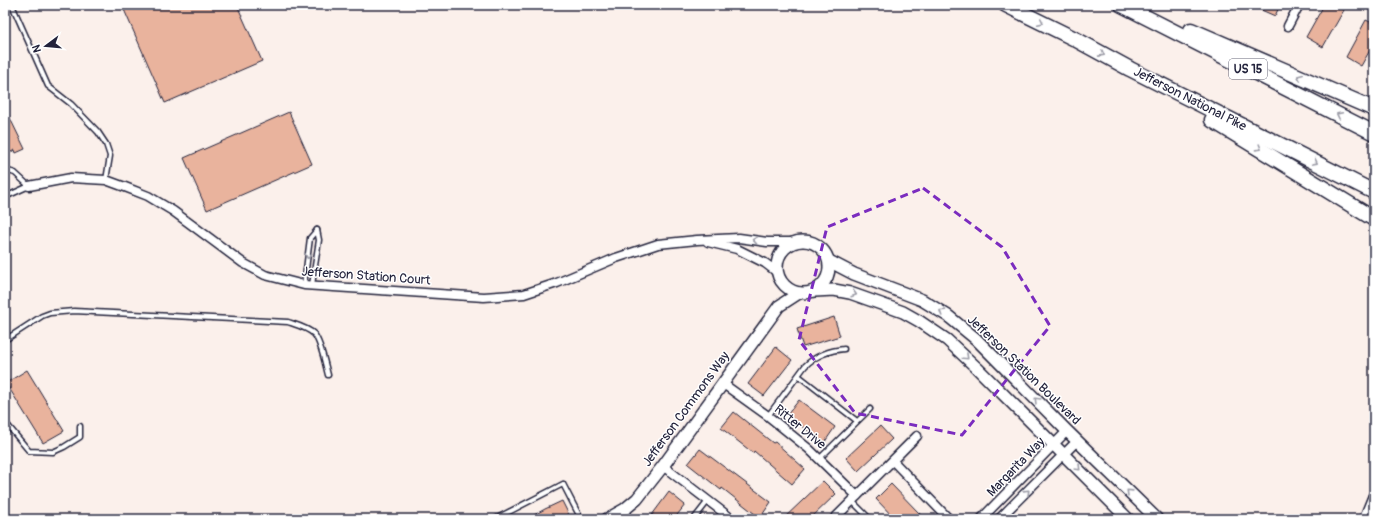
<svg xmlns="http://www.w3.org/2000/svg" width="1379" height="524" viewBox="0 0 1379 524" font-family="Pangolin,sans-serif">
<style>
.building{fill:#e9b39d;stroke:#22223b}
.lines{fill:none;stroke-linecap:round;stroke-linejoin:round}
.lane-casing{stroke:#22223b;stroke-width:7}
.street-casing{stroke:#22223b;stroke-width:11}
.secondary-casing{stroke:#22223b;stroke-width:14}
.highway-casing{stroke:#22223b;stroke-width:17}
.lane{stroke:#fff;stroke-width:4}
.street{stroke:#fff;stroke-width:8}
.secondary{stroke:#fff;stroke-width:11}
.highway{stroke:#fff;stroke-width:14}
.oneway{stroke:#9c9ca7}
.marked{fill:none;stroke:#7b2cbf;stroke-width:3;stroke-dasharray:8 5;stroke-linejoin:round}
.labels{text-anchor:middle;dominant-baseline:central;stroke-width:3;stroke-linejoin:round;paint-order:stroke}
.shield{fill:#fff;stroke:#646476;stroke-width:1}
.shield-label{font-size:12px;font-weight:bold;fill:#22223b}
.street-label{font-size:13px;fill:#22223b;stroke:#fff}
</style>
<rect width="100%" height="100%" fill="#fbf0eb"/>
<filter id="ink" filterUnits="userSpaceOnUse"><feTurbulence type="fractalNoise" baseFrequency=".025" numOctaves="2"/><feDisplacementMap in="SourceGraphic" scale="8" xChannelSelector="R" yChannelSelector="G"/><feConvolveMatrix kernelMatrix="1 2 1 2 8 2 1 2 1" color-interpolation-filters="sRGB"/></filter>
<g filter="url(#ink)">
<g class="building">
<path d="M122,5H237L262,61L165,103Z"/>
<path d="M1250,5H1280L1275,16Z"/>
<path d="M1324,5H1336L1344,10L1323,47L1306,37Z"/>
<path d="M1366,20L1374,24V43L1361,66L1346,57Z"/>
<path d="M5,108L25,149L16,153L15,150L5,155Z"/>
<path d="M289,112L312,164L207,210L184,158Z"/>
<path d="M834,317L840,336L803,347L797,329Z"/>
<path d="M776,347L792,360L764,396L748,384Z"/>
<path d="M27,370L64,431L43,443L6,383Z"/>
<path d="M799,400L835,427L824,443L787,415Z"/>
<path d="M734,412L773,443L775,442L805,469L792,484L754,451L753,453L721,428Z"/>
<path d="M880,426L892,439L858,471L846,458Z"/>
<path d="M700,449L771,502L760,518L722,488L721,490L688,464Z"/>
<path d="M823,481L836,494L810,519H783Z"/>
<path d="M891,484L919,513L925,519H895L876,499Z"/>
<path d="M669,492L685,505L674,519H649Z"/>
<path d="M562,501L571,519H527L545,509Z"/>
</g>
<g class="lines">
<g class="lane-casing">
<g id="lane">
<path d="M12,5L48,86L71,104L98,132L106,144L110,156L106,180"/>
<path d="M5,170L15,173L29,186L5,197"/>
<path d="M304,285L310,238L317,230"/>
<path d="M312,285L319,240L317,230"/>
<path d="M5,340L42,316L50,313L74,311L288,322C297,325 308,328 314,334C321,342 325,364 328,375"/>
<path d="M799,376L857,421"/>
<path d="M768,416L805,366C815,356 830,350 844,349"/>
<path d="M5,422L29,451L53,452L64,447L80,437V426"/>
<path d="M820,458L870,409"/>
<path d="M852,501L870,519"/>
<path d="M495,519L563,484L581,519"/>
<path d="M694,519L708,501"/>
</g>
</g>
<g class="street-casing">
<g id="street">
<path d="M1288,26L1299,5"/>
<path d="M29,186L71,178L106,180L125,187L148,196L173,211L243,263L265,275L304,285L484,297L524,294L557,283L616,258L658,244L697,240L739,238L767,242H794"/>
<path d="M708,242L737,249L765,263L778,273"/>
<path d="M722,383L768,416L809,449L857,496"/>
<path d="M893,461L949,519"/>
<path d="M663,466L732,519"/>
<path d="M834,519L917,436"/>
<path d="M981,519L1067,431"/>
<path d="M999,519L1077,441"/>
</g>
</g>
<g class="secondary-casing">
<g id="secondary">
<circle cx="803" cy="267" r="26"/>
<path d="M829,261L854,274L922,300L948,316L976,339L1067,431L1157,519"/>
<path d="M815,291L834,290L850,293L881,304L903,312L919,321L947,340L977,368L1128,519"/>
<path d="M607,519L625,509L637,499L663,466L779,306L799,293"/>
<path d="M1365,519L1374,497"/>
</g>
</g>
<g class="highway-casing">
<g id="highway">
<path d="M1006,5L1075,39L1130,69L1374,192"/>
<path d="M1122,5L1374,133"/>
<path d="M1191,30L1374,109"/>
<path d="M1212,120L1374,219"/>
</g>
</g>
<use href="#lane" class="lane"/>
<use href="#street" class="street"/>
<use href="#secondary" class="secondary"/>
<use href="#highway" class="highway"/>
</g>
<defs><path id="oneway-chevron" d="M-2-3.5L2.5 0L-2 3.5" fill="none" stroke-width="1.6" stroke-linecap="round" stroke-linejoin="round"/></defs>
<g class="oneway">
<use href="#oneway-chevron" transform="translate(1041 22) rotate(26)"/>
<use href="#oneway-chevron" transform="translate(1102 54) rotate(29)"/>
<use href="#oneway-chevron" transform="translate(1300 77) rotate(-157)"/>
<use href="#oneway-chevron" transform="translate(1339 115) rotate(-153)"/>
<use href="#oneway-chevron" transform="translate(1259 148) rotate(32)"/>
<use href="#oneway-chevron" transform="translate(1315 162) rotate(27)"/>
<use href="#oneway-chevron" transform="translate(755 240) rotate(-172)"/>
<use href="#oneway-chevron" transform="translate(308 256) rotate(97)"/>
<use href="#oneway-chevron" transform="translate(854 294) rotate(17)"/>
<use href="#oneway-chevron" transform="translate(942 312) rotate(-147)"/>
<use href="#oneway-chevron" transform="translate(966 357) rotate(43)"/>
<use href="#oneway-chevron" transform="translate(1037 400) rotate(-135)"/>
<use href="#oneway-chevron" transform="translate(1078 468) rotate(45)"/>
<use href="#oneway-chevron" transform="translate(1027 492) rotate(-44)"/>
<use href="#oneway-chevron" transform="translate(1129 492) rotate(-136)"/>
</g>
</g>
<path class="marked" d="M923,188L1002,247L1050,326L962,435L855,413L799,340L827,227Z"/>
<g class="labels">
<rect class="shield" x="1229" y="59" width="38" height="20" rx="3"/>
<g class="shield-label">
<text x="1248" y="69">US 15</text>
</g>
<g class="street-label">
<text transform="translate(1190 99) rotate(27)">Jefferson National Pike</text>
<text transform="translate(366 276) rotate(4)">Jefferson Station Court</text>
<text transform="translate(1024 370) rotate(44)">Jefferson Station Boulevard</text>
<text transform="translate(686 409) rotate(-54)">Jefferson Commons Way</text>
<text transform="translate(800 427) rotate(39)">Ritter Drive</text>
<text transform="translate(1016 467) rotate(-46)">Margarita Way</text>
</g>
</g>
<rect width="1379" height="524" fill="none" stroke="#fff" stroke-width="20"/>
<rect x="10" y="10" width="1359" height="504" fill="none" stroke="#22223b" stroke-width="1.5" filter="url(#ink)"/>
<g transform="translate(46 46) rotate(254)" stroke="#ffffff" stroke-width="3" paint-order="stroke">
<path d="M0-3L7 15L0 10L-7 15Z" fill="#22223b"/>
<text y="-6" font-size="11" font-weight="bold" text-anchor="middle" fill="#22223b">N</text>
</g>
</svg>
